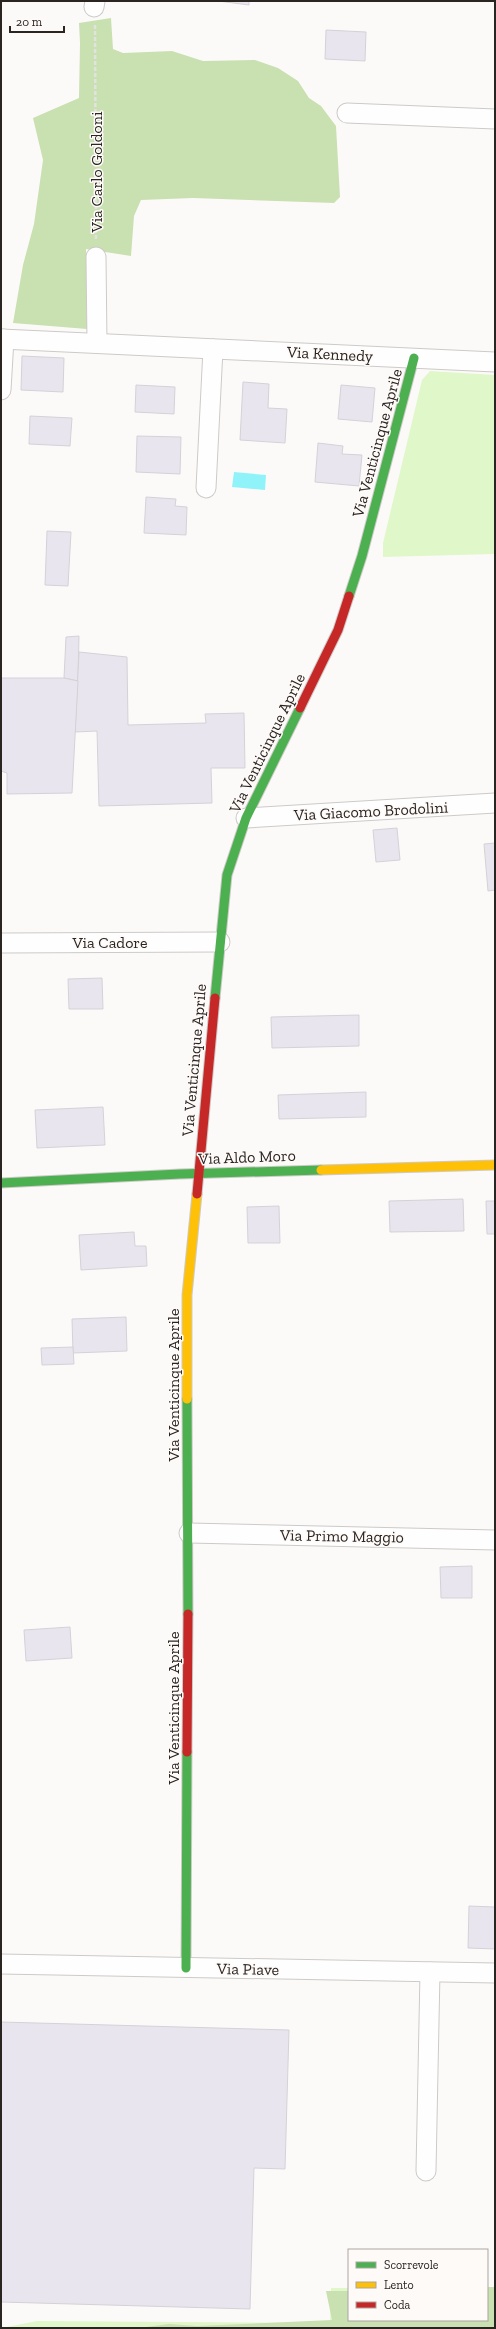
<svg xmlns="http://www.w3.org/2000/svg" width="496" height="2329" viewBox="0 0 496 2329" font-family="'Zilla Slab',serif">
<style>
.green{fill:#e0f7ca}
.forest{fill:#c9e0b1}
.water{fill:#90f3fa}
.building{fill:#e8e5ef;stroke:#d4d2d5}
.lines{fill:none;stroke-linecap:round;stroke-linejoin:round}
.street-casing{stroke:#cdcac7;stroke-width:21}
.fast-casing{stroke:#cdcac7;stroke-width:11}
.slow-casing{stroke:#cdcac7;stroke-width:11}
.jam-casing{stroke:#cdcac7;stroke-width:11}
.path{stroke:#e3e2e2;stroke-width:2.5;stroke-dasharray:4 2;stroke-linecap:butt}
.street{stroke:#fffefe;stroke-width:19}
.fast{stroke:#4caf50;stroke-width:9}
.slow{stroke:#ffc107;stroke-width:9}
.jam{stroke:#c62828;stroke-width:9}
.labels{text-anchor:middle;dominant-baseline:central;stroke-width:3;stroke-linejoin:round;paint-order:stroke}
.street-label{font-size:16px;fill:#2b2522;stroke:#fdfaf8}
</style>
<rect width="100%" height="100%" fill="#fcfaf9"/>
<g class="green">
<path d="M430,371L495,375V554L383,557V543L422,380Z"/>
<path d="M331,2288H349V2320H487L495,2328H1L37,2321L330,2323Z"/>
</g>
<g class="forest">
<path d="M111,18L113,49L123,53L172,51L203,61L255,60L278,68L298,81L309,98L321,106L336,126L340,197L334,203L193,198L141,200L134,216L131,256L86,249L87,329L13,323L23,265L34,224L43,160L33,118L79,98L80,43L79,23Z"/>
<path d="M487,2287H495V2328H138L169,2324L197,2326L332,2320L326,2291H349V2320H487Z"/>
</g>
<path class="water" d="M234,472L266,475L265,490L232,487Z"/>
<g class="building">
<path d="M218,1H249V5Z"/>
<path d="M326,30L366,32L365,61L325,59Z"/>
<path d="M22,356L64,358L63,392L21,390Z"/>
<path d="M243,382L269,384L268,408L287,409L285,443L240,440Z"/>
<path d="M136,385L175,387L174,414L135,412Z"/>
<path d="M341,385L375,388L372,422L338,419Z"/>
<path d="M30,416L72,418L70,446L29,444Z"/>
<path d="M137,436L181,437L180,474L136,472Z"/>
<path d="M318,443L343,446L342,454L362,455L359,486L315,482Z"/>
<path d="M146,497L176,499L175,506L187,507L186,535L144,533Z"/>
<path d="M47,531L71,532L68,586L45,585Z"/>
<path d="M79,636L78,681L64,678L66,637Z"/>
<path d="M79,652L127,657L128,725L206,723L205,714L244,713L245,768H211L212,803L99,806L97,731L75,732Z"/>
<path d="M1,678H64L78,681L72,793L7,794V773L1,771Z"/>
<path d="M397,828L400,860L376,862L373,830Z"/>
<path d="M495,843V890L488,891L484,844Z"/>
<path d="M102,978L103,1009H69L68,979Z"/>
<path d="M359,1015V1046L272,1048L271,1017Z"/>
<path d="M366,1092V1117L279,1119L278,1095Z"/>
<path d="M103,1107L105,1145L37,1148L35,1110Z"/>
<path d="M463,1199L464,1231L390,1232L389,1201Z"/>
<path d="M486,1201H495V1234H487Z"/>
<path d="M279,1206L280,1243H248L247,1207Z"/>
<path d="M134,1232L135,1246H146L147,1266L81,1270L79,1235Z"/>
<path d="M126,1317L127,1351L73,1353L72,1319Z"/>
<path d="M73,1347L74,1364L42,1365L41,1348Z"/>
<path d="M472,1566V1598H441L440,1567Z"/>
<path d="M70,1627L72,1658L26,1661L24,1630Z"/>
<path d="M469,1906L495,1907V1949L468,1948Z"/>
<path d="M1,2022L289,2030L285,2169L254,2168L250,2309L1,2302Z"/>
</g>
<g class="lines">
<g class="street-casing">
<g id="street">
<path d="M94,7L95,1"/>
<path d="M347,113L495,119"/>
<path d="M96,257L97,343"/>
<path d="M1,339L495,362"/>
<path d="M1,390L4,339"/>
<path d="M206,488L213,349"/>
<path d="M246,818L495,803"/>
<path d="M1,943L220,942"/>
<path d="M189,1533L495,1540"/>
<path d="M1,1964L495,1973"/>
<path d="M426,2171L430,1972"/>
</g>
</g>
<g class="fast-casing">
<g id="fast">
<path d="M349,596L362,556L414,358"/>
<path d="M215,998L227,875L246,818L300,708"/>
<path d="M1,1183L180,1174L321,1170"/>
<path d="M187,1399L188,1614"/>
<path d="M186,1968L187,1752"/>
</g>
</g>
<g class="slow-casing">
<g id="slow">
<path d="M321,1170L495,1165"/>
<path d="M187,1399V1295L197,1194"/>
</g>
</g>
<g class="jam-casing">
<g id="jam">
<path d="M300,708L338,630L349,596"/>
<path d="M197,1194L215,998"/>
<path d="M187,1752L188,1614"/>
</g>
</g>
<path class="path" d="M95,25L96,240"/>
<use href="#street" class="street"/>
<use href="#fast" class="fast"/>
<use href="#slow" class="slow"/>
<use href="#jam" class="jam"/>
</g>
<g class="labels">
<g class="street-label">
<text transform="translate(96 172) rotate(-90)">Via Carlo Goldoni</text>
<text transform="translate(330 354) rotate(3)">Via Kennedy</text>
<text transform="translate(377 443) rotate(-75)">Via Venticinque Aprile</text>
<text transform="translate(267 743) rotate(-64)">Via Venticinque Aprile</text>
<text transform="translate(371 811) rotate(-3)">Via Giacomo Brodolini</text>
<text x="110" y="942">Via Cadore</text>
<text transform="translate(194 1060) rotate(-85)">Via Venticinque Aprile</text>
<text transform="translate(247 1157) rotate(-2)">Via Aldo Moro</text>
<text transform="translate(173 1385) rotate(-90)">Via Venticinque Aprile</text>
<text transform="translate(342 1536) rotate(1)">Via Primo Maggio</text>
<text transform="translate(173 1708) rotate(-90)">Via Venticinque Aprile</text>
<text transform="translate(248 1969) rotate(1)">Via Piave</text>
</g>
</g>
<rect width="496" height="2329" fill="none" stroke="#2b2522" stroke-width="4"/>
<rect x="348" y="2249" width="140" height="72" fill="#fdfaf8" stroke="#a9a5a2"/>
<rect x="356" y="2262" width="20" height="6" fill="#4caf50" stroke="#a9a5a2"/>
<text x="384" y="2269" font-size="12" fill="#2b2522">Scorrevole</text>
<rect x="356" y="2282" width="20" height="6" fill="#ffc107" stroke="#a9a5a2"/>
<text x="384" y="2289" font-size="12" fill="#2b2522">Lento</text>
<rect x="356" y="2302" width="20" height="6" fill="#c62828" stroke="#a9a5a2"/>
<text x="384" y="2309" font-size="12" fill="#2b2522">Coda</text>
<path d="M10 26v6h54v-6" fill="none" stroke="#2b2522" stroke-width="2"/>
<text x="16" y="26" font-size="12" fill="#2b2522" stroke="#fdfaf8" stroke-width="3" paint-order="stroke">20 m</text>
</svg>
